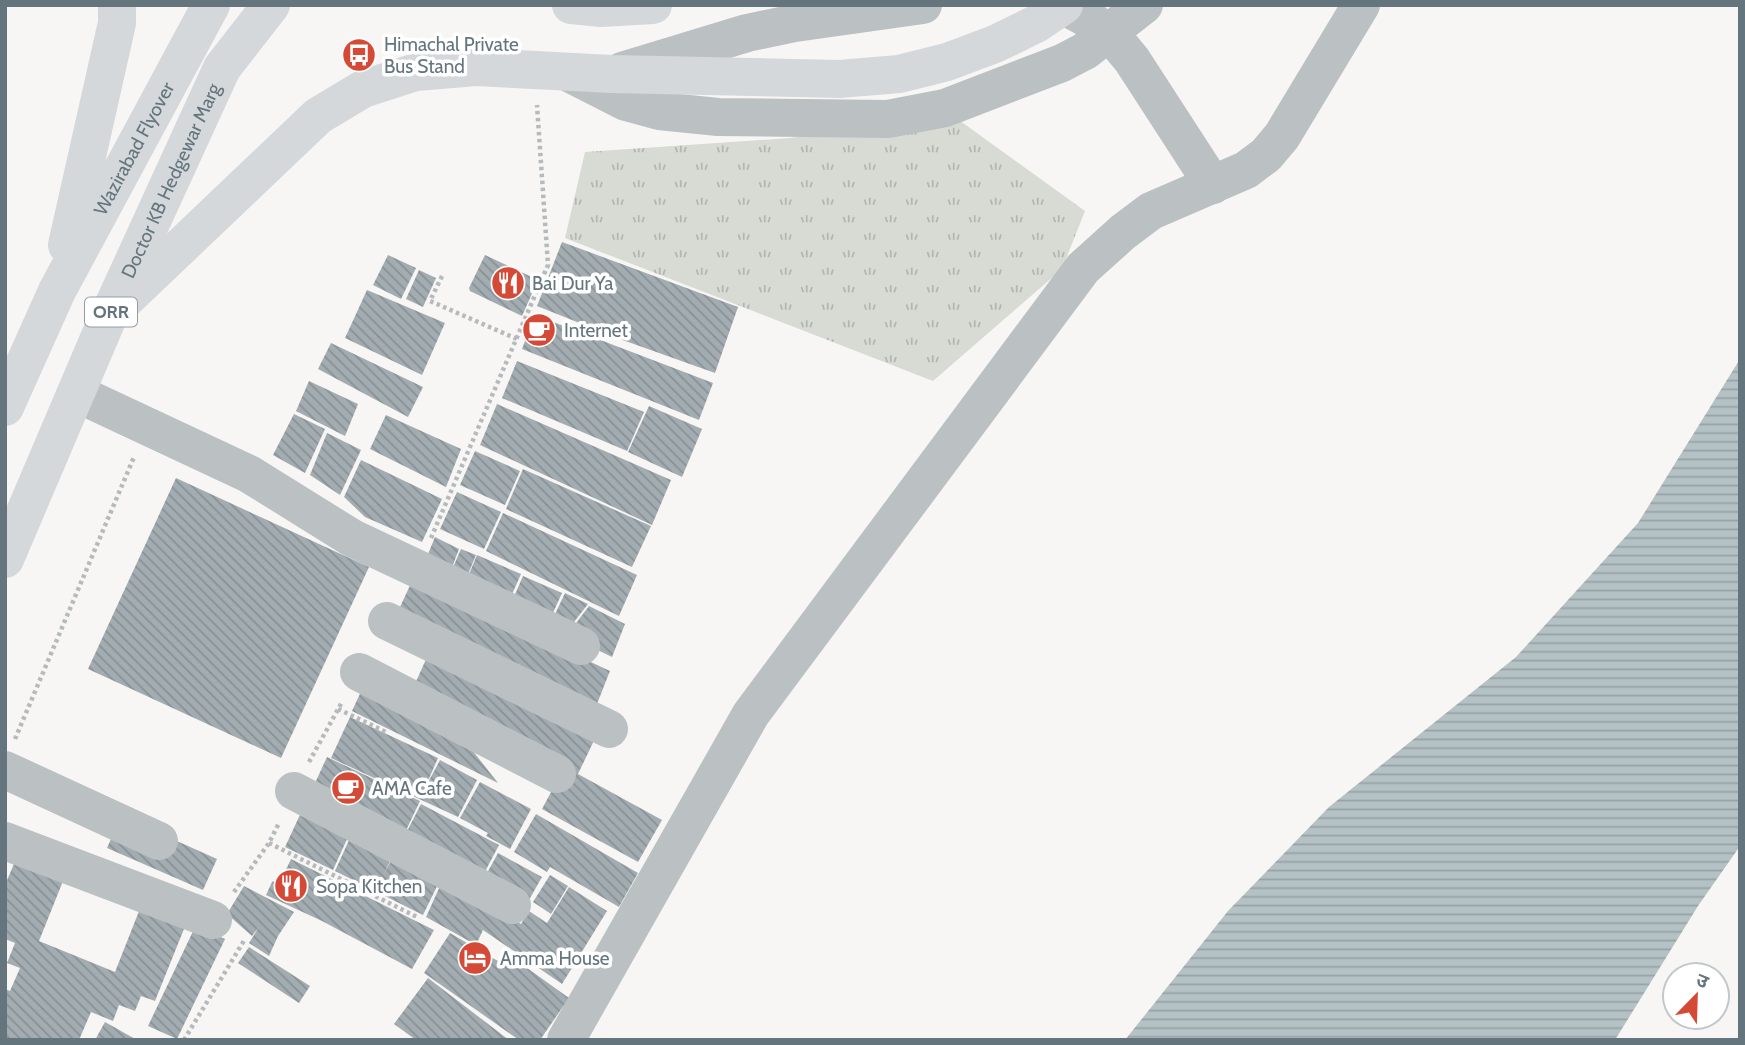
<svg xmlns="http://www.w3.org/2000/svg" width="1745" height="1045" viewBox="0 0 1745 1045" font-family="Cabin,'Noto Sans Devanagari',sans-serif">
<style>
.park{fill:url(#park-tufts)}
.water{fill:url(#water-rules)}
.building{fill:url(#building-back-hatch)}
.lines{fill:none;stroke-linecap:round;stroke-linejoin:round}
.path{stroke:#b6babc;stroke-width:4.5;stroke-dasharray:3.5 3.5;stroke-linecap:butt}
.minor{stroke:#bbc1c3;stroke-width:38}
.highway{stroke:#d4d8db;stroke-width:38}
.labels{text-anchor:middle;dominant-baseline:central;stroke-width:7;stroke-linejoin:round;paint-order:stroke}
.shield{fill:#fff;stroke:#929ea4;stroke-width:2}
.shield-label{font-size:18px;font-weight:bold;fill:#64757d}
.poi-label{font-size:19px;fill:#64757d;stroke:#fff;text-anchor:start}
.street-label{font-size:19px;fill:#64757d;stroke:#fff}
</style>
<defs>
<pattern id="park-tufts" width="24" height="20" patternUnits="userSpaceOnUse" patternTransform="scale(1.75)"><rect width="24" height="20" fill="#d7dbd3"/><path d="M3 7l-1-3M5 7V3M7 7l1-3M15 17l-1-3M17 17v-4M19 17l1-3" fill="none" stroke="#b2b6b0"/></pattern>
<pattern id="water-rules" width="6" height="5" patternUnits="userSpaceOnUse" patternTransform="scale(1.75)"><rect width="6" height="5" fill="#b5c2c5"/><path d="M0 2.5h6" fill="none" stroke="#97a2a5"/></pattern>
<pattern id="building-back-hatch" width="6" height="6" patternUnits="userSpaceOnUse" patternTransform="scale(1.75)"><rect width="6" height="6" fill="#a3adb1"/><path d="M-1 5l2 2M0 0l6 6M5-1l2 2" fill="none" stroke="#889195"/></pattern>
</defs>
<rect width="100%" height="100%" fill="#f7f6f4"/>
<path class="park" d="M952,115L1085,211L1062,269L933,381L565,238L585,152L790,138Z"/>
<path class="water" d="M1740,359V846L1698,906L1615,1040H1125L1228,911L1329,807L1516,657L1638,523Z"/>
<g class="building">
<path d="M562,242L738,307L715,373L617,338L537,306Z"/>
<path d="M388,255L416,268L401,299L373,285Z"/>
<path d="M485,255L538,280L522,316L470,291L469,288Z"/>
<path d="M419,270L436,278L423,307L406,299Z"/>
<path d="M367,290L445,323L422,375L345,338Z"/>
<path d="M535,315L713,383L699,420L522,349Z"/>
<path d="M331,343L423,387L408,417L318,369Z"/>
<path d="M517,361L644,412L627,451L502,398Z"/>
<path d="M309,381L358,404L345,436L296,411Z"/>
<path d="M497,404L671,480L652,525L480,445Z"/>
<path d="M649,406L702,429L682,477L628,452Z"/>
<path d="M294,414L325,429L305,473L273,455Z"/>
<path d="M386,415L461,449L446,487L370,449Z"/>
<path d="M327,433L361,450L340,495L310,475Z"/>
<path d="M475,451L520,471L505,505L460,485Z"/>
<path d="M361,460L442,499L422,542L365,517L344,497Z"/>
<path d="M523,469L651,526L632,567L506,509Z"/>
<path d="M176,478L369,567L281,758L88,669Z"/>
<path d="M457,492L501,512L484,549L440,529Z"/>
<path d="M503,513L637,575L619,616L486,551Z"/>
<path d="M435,537L459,549L451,570L426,559Z"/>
<path d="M461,549L476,555L466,579L451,572Z"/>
<path d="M477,555L521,574L509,601L467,579Z"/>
<path d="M523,576L562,593L548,624L510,606Z"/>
<path d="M413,579L610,671L591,719L394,620Z"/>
<path d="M565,593L588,604L564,635L549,627Z"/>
<path d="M589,606L625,624L612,657L567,635Z"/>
<path d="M432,646L600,728L578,774L662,820L638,862L542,809L565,766L414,686Z"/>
<path d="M365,683L454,727L498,783L352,711Z"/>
<path d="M350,717L438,758L424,790L440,760L477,780L458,817L331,758Z"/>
<path d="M327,757L420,801L402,839L310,794Z"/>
<path d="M480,782L531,809L510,849L486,836L488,833L460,818Z"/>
<path d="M305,804L353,826L333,870L285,847Z"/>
<path d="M421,804L499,845L479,883L402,841Z"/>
<path d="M536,814L638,873L619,907L550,867L547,872L514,852Z"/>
<path d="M121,816L217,859L203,890L107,848Z"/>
<path d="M354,829L396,848L384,874L397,849L444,872L423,915L335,871Z"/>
<path d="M19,852L67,871L39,941L115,972L143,901L188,919L155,1001L141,996L135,1011L119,1005L113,1021L91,1012L79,1040H5V989L10,991L20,968L7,963L15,943L5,939V885Z"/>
<path d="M498,853L542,877L525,907L481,884Z"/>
<path d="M291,859L434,930L412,969L322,921L266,895L272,882L282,878Z"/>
<path d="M445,875L521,924L529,911L547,923L569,887L607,911L562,984L483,930L476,945L426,917Z"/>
<path d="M550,875L568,886L551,914L533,902Z"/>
<path d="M244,886L294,912L278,936L269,956L249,943L259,927L252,936L227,914Z"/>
<path d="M196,925L225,939L177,1039L148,1026Z"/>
<path d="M450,933L503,964L509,955L569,998L540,1040H519L424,973Z"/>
<path d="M249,947L310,986L299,1003L238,963Z"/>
<path d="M428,978L509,1040H416L394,1024Z"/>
<path d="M105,1022L137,1040H95Z"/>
</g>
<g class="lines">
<g class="path">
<path d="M442,276L430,301L517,339"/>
<path d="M431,538L548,265L537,105"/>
<path d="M338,709L386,732"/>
<path d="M15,739L134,457"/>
<path d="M309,762L342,702"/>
<path d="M269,843L419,918"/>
<path d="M234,892L269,843L279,823"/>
<path d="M184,1040L245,939"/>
</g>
<g class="minor">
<path d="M1062,5L1092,21L1113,37L1132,60L1213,185"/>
<path d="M622,71L747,33L795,23L923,5"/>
<path d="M567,72L626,102L659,111L718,117L888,119L945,108L1062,63L1085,51L1144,5"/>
<path d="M76,393L249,474L352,538L581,646"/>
<path d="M387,621L609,729"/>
<path d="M359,672L557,774"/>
<path d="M5,770L159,841"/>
<path d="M294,791L512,905"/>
<path d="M5,841L213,920"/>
<path d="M566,1040L751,714L1083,268L1123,232L1151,211L1246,170L1266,155L1282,136L1361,5"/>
</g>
<g class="highway">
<path d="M571,5L601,8L653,5"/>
<path d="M67,245L117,23V5"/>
<path d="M109,315L318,116L363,89L416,72L476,67L612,74L839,79L899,74L947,62L995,44L1036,24L1064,5"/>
<path id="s1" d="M5,407L57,291L211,5"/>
<path id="s2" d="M5,559L109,315L222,68L271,5"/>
</g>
</g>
<defs>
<g id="bus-disc" transform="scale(1.75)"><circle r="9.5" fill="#d54a36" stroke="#fff"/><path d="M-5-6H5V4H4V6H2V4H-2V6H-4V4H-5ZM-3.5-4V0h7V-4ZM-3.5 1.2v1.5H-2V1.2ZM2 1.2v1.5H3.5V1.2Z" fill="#fff"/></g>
<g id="restaurant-disc" transform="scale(1.75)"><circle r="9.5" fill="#d54a36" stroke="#fff"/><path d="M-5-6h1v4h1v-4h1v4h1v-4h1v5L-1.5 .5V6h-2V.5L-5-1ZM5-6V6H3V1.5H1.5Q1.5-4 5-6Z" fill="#fff"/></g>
<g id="cafe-disc" transform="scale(1.75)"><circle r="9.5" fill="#d54a36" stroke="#fff"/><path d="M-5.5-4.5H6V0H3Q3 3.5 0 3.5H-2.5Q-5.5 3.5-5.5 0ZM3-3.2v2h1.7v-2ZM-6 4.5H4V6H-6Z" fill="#fff"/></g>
<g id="hotel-disc" transform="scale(1.75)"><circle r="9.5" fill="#d54a36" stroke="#fff"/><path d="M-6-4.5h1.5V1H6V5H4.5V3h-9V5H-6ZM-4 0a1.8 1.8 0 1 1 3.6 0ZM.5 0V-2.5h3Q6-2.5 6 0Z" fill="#fff"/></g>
</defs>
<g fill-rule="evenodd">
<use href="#bus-disc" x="359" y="55"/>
<use href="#restaurant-disc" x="508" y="283"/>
<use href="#cafe-disc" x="539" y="330"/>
<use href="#cafe-disc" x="348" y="788"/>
<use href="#restaurant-disc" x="291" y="886"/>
<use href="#hotel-disc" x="475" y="958"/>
</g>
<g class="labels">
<rect class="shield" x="85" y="297.5" width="52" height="29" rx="5"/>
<g class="shield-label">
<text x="111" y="312">ORR</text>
</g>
<g class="poi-label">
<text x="384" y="44">Himachal Private<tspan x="384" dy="22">Bus Stand</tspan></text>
<text x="532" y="283">Bai Dur Ya</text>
<text x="564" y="330">Internet</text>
<text x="372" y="788">AMA Cafe</text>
<text x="316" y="886">Sopa Kitchen</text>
<text x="500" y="958">Amma House</text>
</g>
<g class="street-label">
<text stroke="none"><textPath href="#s1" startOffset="289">Wazirabad Flyover</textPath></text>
<text stroke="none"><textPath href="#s2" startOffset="413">Doctor KB Hedgewar Marg</textPath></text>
</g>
</g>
<rect width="1745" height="1045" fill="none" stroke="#64757d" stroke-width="14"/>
<g transform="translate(1696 996) rotate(23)"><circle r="33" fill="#ffffff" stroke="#c1c8cb" stroke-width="2"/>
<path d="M0-5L12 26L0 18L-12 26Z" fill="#d54a36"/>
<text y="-10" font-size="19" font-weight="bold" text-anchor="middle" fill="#64757d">उ</text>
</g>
</svg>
